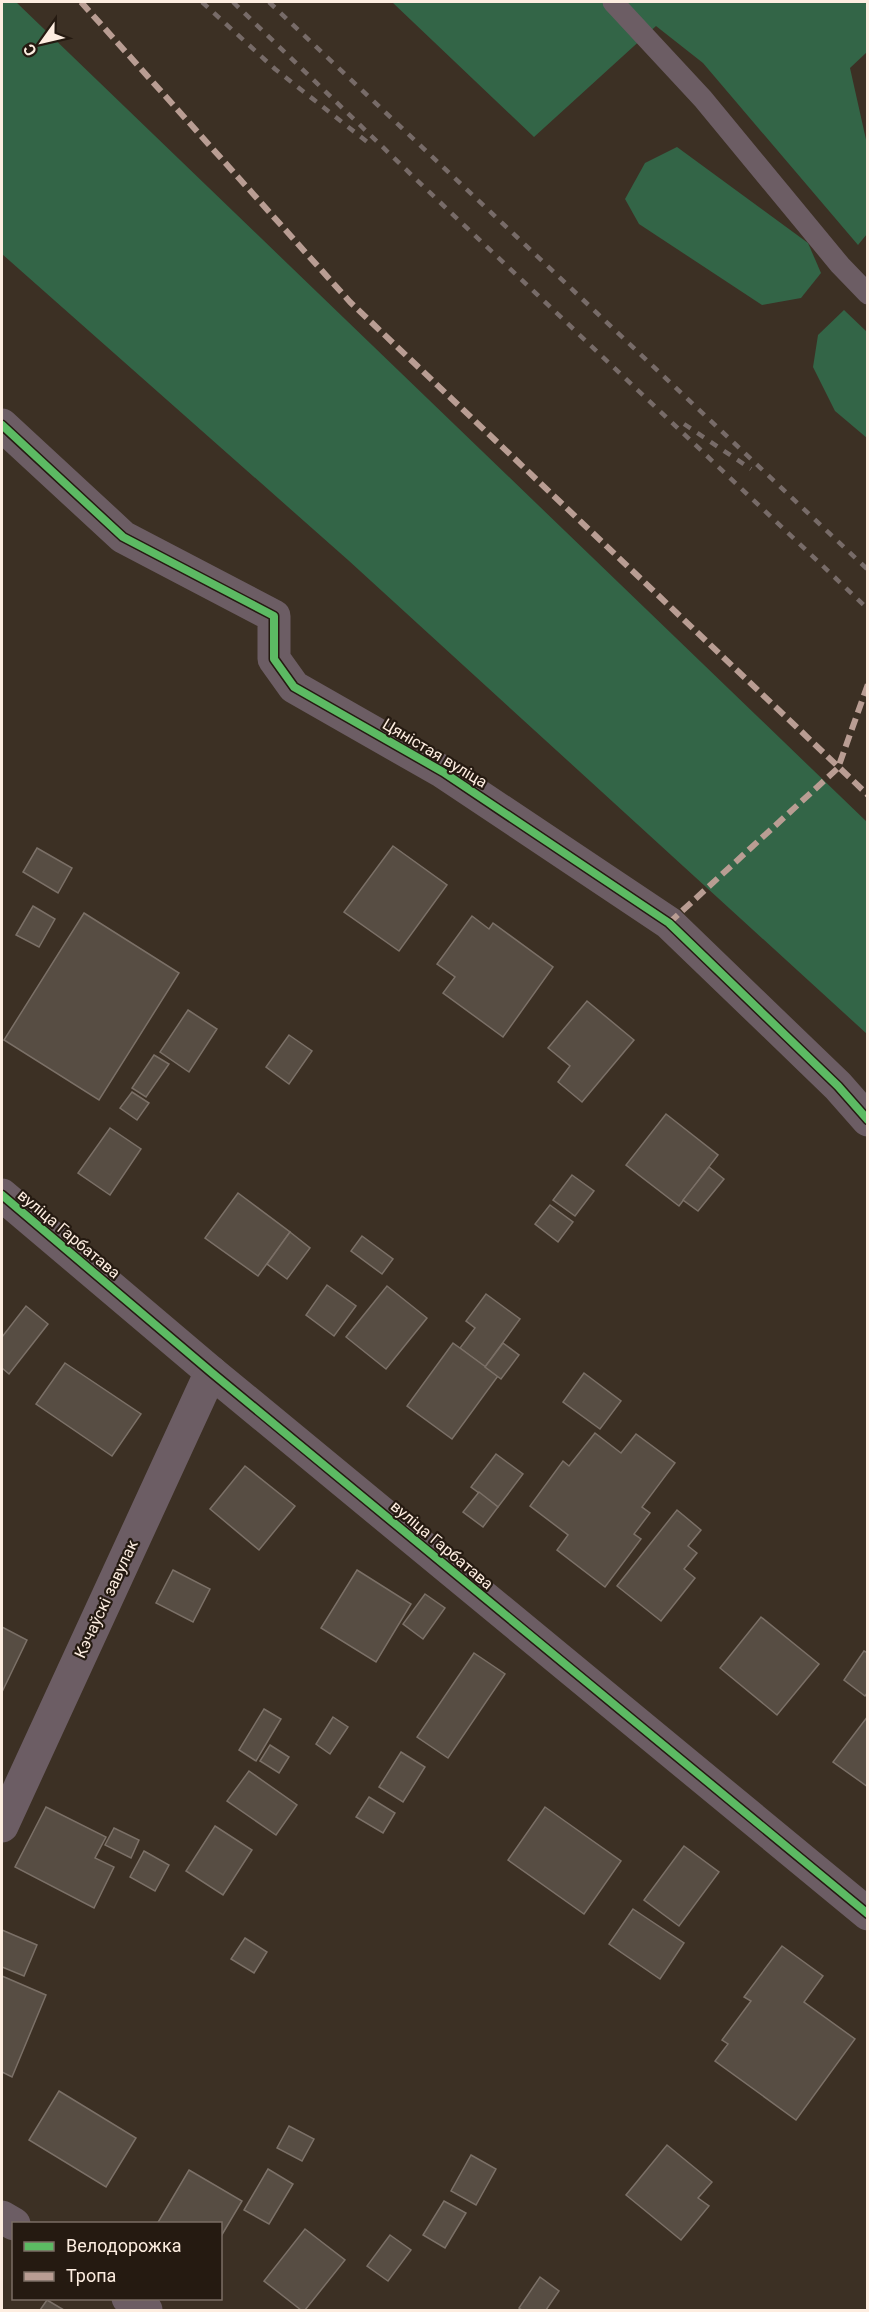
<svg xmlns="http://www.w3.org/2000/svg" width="869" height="2312" viewBox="0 0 869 2312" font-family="Roboto,sans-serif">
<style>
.green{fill:#336547}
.building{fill:#574d43;stroke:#7b7067;stroke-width:1.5}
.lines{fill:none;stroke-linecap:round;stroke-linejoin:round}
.service{stroke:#6c5d64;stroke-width:21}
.minor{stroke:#6c5d64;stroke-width:33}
.rail{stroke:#776b68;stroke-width:4.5;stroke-dasharray:8 8;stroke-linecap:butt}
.quiet{stroke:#b99d93;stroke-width:6;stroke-dasharray:12 6;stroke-linecap:butt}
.cycleway-casing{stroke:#251a11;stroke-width:11}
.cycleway{stroke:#5cba63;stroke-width:8}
.labels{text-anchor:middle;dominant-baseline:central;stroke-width:4.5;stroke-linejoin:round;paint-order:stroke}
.street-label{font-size:16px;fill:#fdede0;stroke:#251a11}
</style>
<rect width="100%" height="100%" fill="#3c3024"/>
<g class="green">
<path d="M2,2H16L867,822V1034L348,560L2,254Z"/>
<path d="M392,2H867V52L850,68L867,144V234L858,245L703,63L656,26L534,137Z"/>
<path d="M677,147L808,243L821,273L801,298L762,305L639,224L625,199L645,163Z"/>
<path d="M844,310L867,332V438L835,411L813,367L818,335Z"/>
</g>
<g class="building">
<path d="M393,846L447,885L399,951L344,912Z"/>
<path d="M37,848L72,868L58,893L23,872Z"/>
<path d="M33,906L55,919L39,947L16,935Z"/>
<path d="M84,913L179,973L99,1100L4,1040Z"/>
<path d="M472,916L489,929L493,923L553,967L503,1037L443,993L455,977L437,964Z"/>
<path d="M587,1001L634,1040L582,1102L558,1082L570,1066L548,1048Z"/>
<path d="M188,1010L217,1029L189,1072L160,1052Z"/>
<path d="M289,1035L312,1051L289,1084L266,1067Z"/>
<path d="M154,1055L169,1064L146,1097L132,1088Z"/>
<path d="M132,1092L149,1103L137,1120L120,1108Z"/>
<path d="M666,1114L718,1155L679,1206L626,1165Z"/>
<path d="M110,1128L141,1149L110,1195L78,1173Z"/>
<path d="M709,1167L724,1179L698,1211L683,1200Z"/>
<path d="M572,1175L594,1191L575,1216L553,1200Z"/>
<path d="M238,1193L290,1232L258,1276L205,1238Z"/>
<path d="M550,1205L573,1222L558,1242L535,1224Z"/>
<path d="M290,1232L310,1248L287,1279L267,1264Z"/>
<path d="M362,1236L393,1259L382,1274L351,1251Z"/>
<path d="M327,1285L356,1306L334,1336L306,1315Z"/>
<path d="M387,1286L427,1318L386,1369L346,1337Z"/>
<path d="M486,1294L520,1319L485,1367L460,1348L475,1328L466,1321Z"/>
<path d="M26,1306L48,1324L9,1374L2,1368V1337Z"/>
<path d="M453,1343L498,1376L452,1439L407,1406Z"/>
<path d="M503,1343L519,1355L501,1379L485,1367Z"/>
<path d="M65,1363L141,1414L112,1456L36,1404Z"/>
<path d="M584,1373L621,1401L600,1429L563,1402Z"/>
<path d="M595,1433L621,1453L636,1434L675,1463L642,1507L650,1513L634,1534L641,1539L605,1587L557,1550L568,1535L530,1506L563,1461L569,1466Z"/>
<path d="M496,1454L523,1474L498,1507L471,1487Z"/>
<path d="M245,1466L295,1506L259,1550L210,1509Z"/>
<path d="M479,1492L498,1507L483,1527L463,1512Z"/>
<path d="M677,1510L701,1530L688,1546L697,1553L684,1569L695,1578L661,1621L617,1586Z"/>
<path d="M173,1570L210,1589L193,1622L156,1603Z"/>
<path d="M357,1570L411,1604L376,1662L321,1628Z"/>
<path d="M425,1594L445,1608L423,1639L403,1624Z"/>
<path d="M761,1617L819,1664L777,1715L720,1668Z"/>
<path d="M2,1627L27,1640L2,1692Z"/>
<path d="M864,1651L868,1653V1692L865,1696L844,1680Z"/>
<path d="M474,1653L505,1674L448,1758L417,1737Z"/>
<path d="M264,1709L281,1719L256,1761L239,1750Z"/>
<path d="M868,1716V1787L833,1762Z"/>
<path d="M333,1717L348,1727L330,1754L316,1744Z"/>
<path d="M270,1745L289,1757L279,1773L260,1761Z"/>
<path d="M401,1752L425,1767L403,1802L379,1787Z"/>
<path d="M249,1771L297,1805L276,1835L227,1801Z"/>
<path d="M369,1797L395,1813L383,1833L356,1817Z"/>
<path d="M46,1807L106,1837L95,1858L114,1867L94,1908L15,1867Z"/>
<path d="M545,1807L621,1861L584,1914L508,1860Z"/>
<path d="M215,1826L252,1850L223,1895L186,1871Z"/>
<path d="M114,1828L139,1840L131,1858L105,1845Z"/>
<path d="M684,1846L719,1872L679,1926L644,1900Z"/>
<path d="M144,1851L169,1865L155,1891L130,1877Z"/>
<path d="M633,1909L684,1943L660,1979L609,1944Z"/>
<path d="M2,1930L37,1945L24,1976L2,1967Z"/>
<path d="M245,1938L267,1952L254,1973L231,1959Z"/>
<path d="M782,1946L823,1976L804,2002L855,2039L796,2120L715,2061L728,2044L722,2040L751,2001L744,1997Z"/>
<path d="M2,1976L46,1995L12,2077L2,2072Z"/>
<path d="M59,2091L136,2138L106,2187L29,2140Z"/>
<path d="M289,2126L314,2139L302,2161L277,2148Z"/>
<path d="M667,2145L712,2182L698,2198L709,2206L681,2240L626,2195Z"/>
<path d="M471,2155L496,2169L476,2205L451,2191Z"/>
<path d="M268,2169L293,2184L269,2224L244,2210Z"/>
<path d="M189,2170L242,2201L220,2238V2224H157Z"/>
<path d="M444,2201L466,2213L445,2248L423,2235Z"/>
<path d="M305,2229L345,2260L305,2310H301L264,2281Z"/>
<path d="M390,2235L411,2250L388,2281L367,2266Z"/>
<path d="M540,2277L559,2291L546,2310H522L519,2308Z"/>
<path d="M47,2300L64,2310H40Z"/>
</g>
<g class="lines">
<path class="service" d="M613,2L703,99L840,265L868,294"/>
<g class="minor">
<path d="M2,425L123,537L274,616V659L294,687L443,772L669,923L838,1086L868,1120"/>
<path d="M2,1195L211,1372L868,1914"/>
<path d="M2,1826L211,1372"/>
<path d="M2,2217L14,2224"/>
<path d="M128,2298L146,2310"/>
</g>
<g class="rail">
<path d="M202,2L275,69L371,145"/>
<path d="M233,2L425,188L868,609"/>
<path d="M269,2L868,570"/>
<path d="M684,424L751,469"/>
</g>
<g class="quiet">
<path d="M81,2L350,302L868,795"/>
<path d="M669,923L838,768L868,684"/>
</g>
<g class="cycleway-casing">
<g id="cycleway">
<path d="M2,425L123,537L274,616V659L294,687L443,772L669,923L838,1086L868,1120"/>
<path d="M2,1195L211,1372L868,1914"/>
</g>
</g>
<use href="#cycleway" class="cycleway"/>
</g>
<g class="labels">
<g class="street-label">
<text transform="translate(435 753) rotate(31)">Цяністая вуліца</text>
<text transform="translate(69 1234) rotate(40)">вуліца Гарбатава</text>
<text transform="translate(442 1545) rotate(40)">вуліца Гарбатава</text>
<text transform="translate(106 1599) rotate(-65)">Кэчаўскі завулак</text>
</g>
</g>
<rect width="869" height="2312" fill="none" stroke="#fdede0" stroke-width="6"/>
<rect x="12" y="2222" width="210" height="78" fill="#251a11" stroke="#7b6e64" stroke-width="1.5"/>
<rect x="24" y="2242" width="30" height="9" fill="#5cba63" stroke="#7b6e64" stroke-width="1.5"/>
<text x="66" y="2252" font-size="18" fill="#fdede0">Велодорожка</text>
<rect x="24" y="2272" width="30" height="9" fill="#b99d93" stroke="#7b6e64" stroke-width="1.5"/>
<text x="66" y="2282" font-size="18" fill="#fdede0">Тропа</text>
<g transform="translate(42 42) rotate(236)" stroke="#251a11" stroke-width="4.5" paint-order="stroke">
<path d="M0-4.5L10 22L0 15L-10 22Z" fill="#fdede0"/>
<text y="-9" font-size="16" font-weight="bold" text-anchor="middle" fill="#fdede0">С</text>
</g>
</svg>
